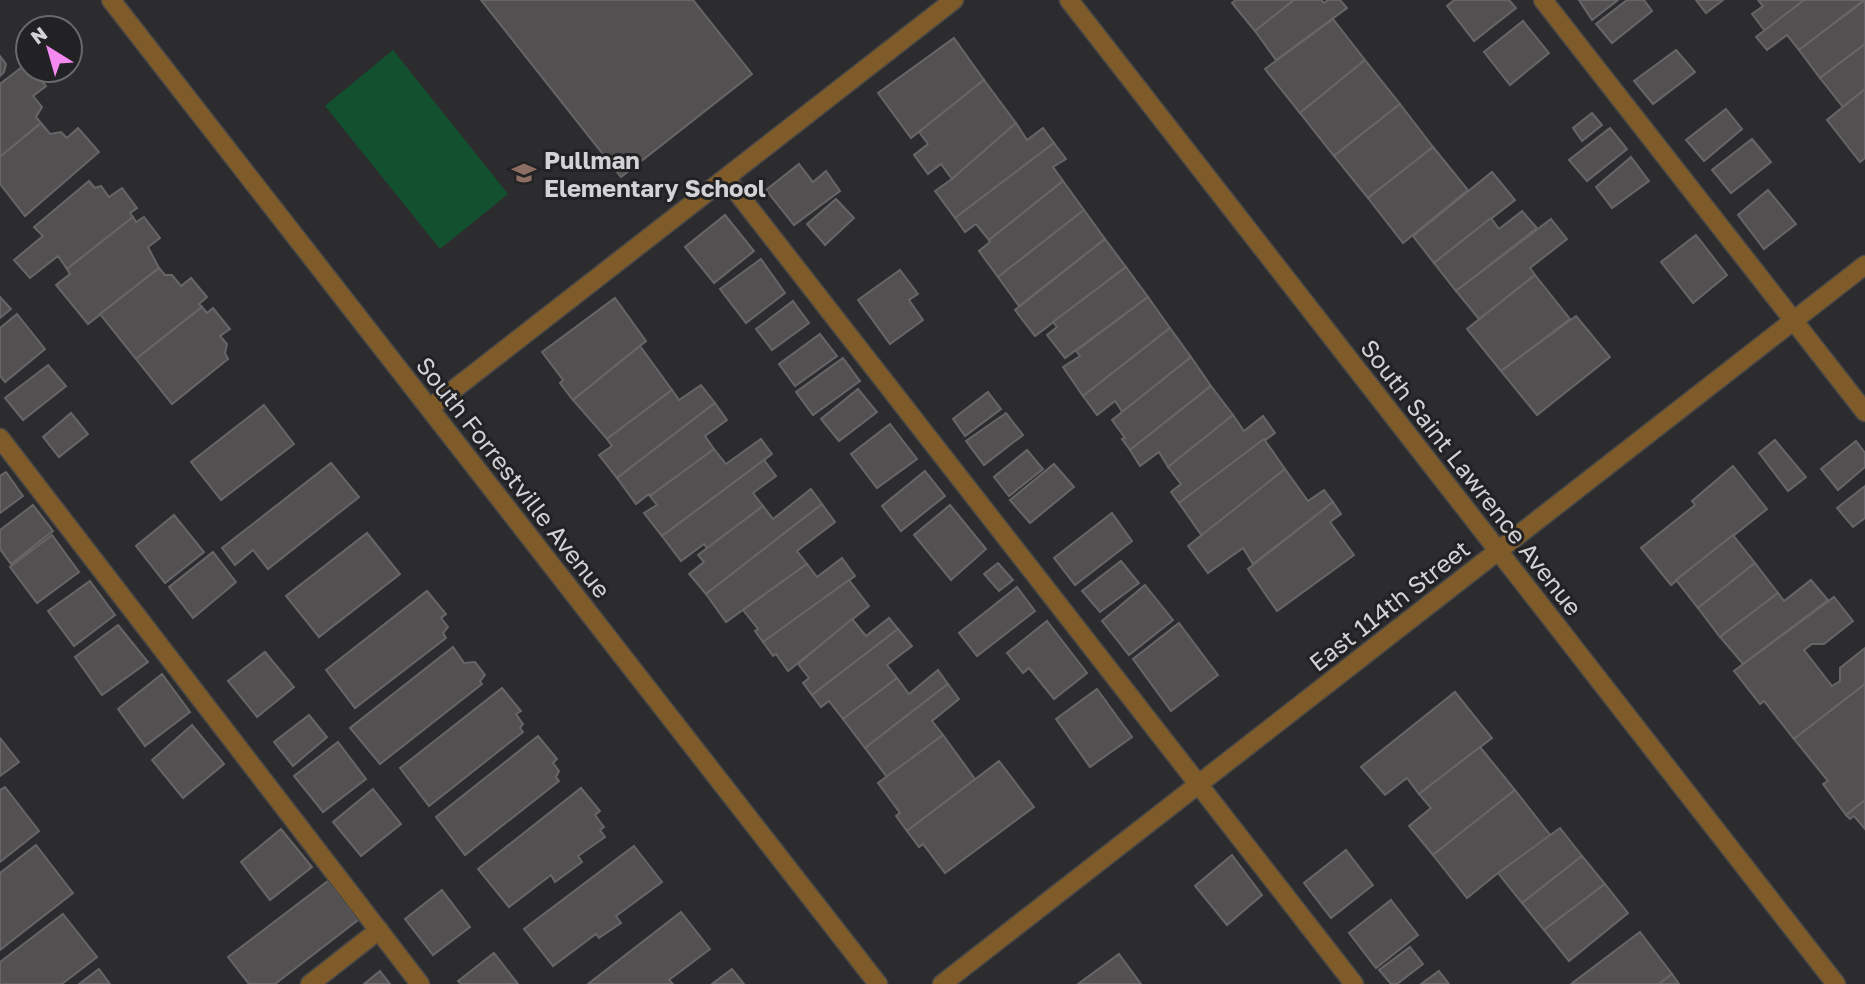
<svg xmlns="http://www.w3.org/2000/svg" width="1865" height="984" viewBox="0 0 1865 984" font-family="'Golos Text',sans-serif">
<style>
.green{fill:#135030}
.building{fill:#525051;stroke:#676567;stroke-width:2}
.lines{fill:none;stroke-linecap:round;stroke-linejoin:round}
.service-casing{stroke:#474749;stroke-width:21}
.minor-casing{stroke:#474749;stroke-width:21}
.service{stroke:#7e5b28;stroke-width:18}
.minor{stroke:#7e5b28;stroke-width:18}
.labels{text-anchor:middle;dominant-baseline:central;stroke-width:6;stroke-linejoin:round;paint-order:stroke}
.poi-label{font-size:24px;font-weight:bold;fill:#d3d3d5;stroke:#222224;text-anchor:start}
.street-label{font-size:24px;fill:#d3d3d5;stroke:#222224}
</style>
<rect width="100%" height="100%" fill="#2c2c2e"/>
<path class="green" d="M393,50L508,194L440,249L325,106Z"/>
<g class="building">
<path d="M481,0H693L752,74L621,177Z"/>
<path d="M1236,0H1294L1255,31L1232,3Z"/>
<path d="M1294,0H1321L1324,3L1328,0H1340L1347,8L1276,60L1255,31Z"/>
<path d="M1454,0H1509L1516,8L1474,41L1447,6Z"/>
<path d="M1579,0H1618L1592,20Z"/>
<path d="M1627,0H1644L1652,11L1612,43L1596,24Z"/>
<path d="M1696,0H1723L1706,13Z"/>
<path d="M1758,0H1804L1765,31L1752,14L1763,6Z"/>
<path d="M1804,0H1864L1799,50L1787,35L1767,50L1756,37Z"/>
<path d="M1865,0V44L1820,78L1799,50Z"/>
<path d="M1333,19L1365,60L1300,113L1265,69Z"/>
<path d="M1523,21L1549,53L1510,85L1484,52Z"/>
<path d="M954,38L984,80L911,138L878,93Z"/>
<path d="M1865,44V89L1843,107L1820,78Z"/>
<path d="M1676,50L1695,72L1653,104L1634,81Z"/>
<path d="M0,56L6,64L4,72L0,76Z"/>
<path d="M1365,60L1400,104L1334,156L1300,113Z"/>
<path d="M27,63L28,70H33L46,86L33,96L42,107L36,117L41,123L0,157V84Z"/>
<path d="M984,80L1016,123L952,179L941,164L928,174L914,155L928,144L919,132Z"/>
<path d="M1865,89V158L1860,162L1827,120Z"/>
<path d="M1400,104L1433,147L1368,198L1334,156Z"/>
<path d="M1726,109L1742,129L1704,161L1686,140Z"/>
<path d="M1592,113L1602,125L1582,141L1573,128Z"/>
<path d="M41,123L50,134L61,132L67,138L78,128L99,152L25,216L0,184V157Z"/>
<path d="M1016,123L1027,140L1043,128L1054,143L955,218L935,191L952,179Z"/>
<path d="M1610,128L1627,149L1587,181L1569,160Z"/>
<path d="M1752,139L1771,162L1731,193L1712,170Z"/>
<path d="M1054,143L1066,159L1053,167L1063,181L989,240L976,224L965,232L955,218Z"/>
<path d="M1433,147L1468,190L1403,243L1368,198Z"/>
<path d="M1631,157L1649,181L1612,208L1596,187Z"/>
<path d="M799,164L813,182L826,171L840,191L794,225L766,190Z"/>
<path d="M1492,172L1515,200L1434,263L1413,236Z"/>
<path d="M89,181L95,188L101,186L109,197L122,188L137,208L130,213L133,217L67,269L58,256L30,278L14,260L43,236L34,227Z"/>
<path d="M1063,181L1084,210L998,277L979,251L990,242L989,240Z"/>
<path d="M1768,190L1796,224L1764,249L1738,215Z"/>
<path d="M836,199L854,218L825,245L807,224Z"/>
<path d="M1084,210L1105,239L1019,306L998,277Z"/>
<path d="M1522,211L1537,228L1456,291L1434,263L1491,218L1499,229Z"/>
<path d="M725,215L754,251L714,283L685,247Z"/>
<path d="M133,217L136,222L144,217L160,238L148,247L159,268L88,324L56,285L70,274L67,269Z"/>
<path d="M1551,219L1567,239L1530,268L1535,275L1479,319L1456,291Z"/>
<path d="M1696,235L1727,275L1693,303L1661,262Z"/>
<path d="M1105,239L1126,267L1035,336L1015,310Z"/>
<path d="M761,259L785,293L746,323L720,289Z"/>
<path d="M1126,267L1148,297L1065,358L1047,335L1057,327L1053,322Z"/>
<path d="M159,268L165,275H172L181,286L191,278L207,297L199,304L202,307L136,359L100,314Z"/>
<path d="M900,270L918,294L909,300L923,320L890,344L858,300Z"/>
<path d="M1535,275L1570,319L1501,371L1467,329Z"/>
<path d="M0,297L11,309L0,318Z"/>
<path d="M1148,297L1170,328L1083,396L1063,367L1080,356L1076,351Z"/>
<path d="M615,298L646,341L573,400L560,383L563,380L542,352Z"/>
<path d="M793,301L809,323L772,350L756,329Z"/>
<path d="M202,307L207,313L213,308L230,329L220,336L227,344L225,353L228,359L172,404L136,359Z"/>
<path d="M17,314L45,349L5,382L0,376V328Z"/>
<path d="M1576,316L1610,357L1537,415L1501,371Z"/>
<path d="M1170,328L1191,357L1123,413L1115,401L1097,415L1083,396Z"/>
<path d="M820,334L837,356L795,386L779,364Z"/>
<path d="M640,346L672,390L607,439L573,400Z"/>
<path d="M1191,357L1211,386L1130,450L1122,439L1125,438L1112,420Z"/>
<path d="M843,358L860,381L813,415L796,392Z"/>
<path d="M48,365L66,386L23,420L5,398Z"/>
<path d="M701,385L715,403L617,478L599,455L612,446L607,439L672,390L679,400Z"/>
<path d="M1211,386L1233,415L1168,467L1159,452L1140,466L1130,450Z"/>
<path d="M858,389L877,412L839,441L821,419Z"/>
<path d="M988,392L1001,409L965,436L953,419Z"/>
<path d="M715,403L727,420L705,436L714,449L650,496L649,494L636,504L617,478Z"/>
<path d="M264,405L294,444L221,500L191,462Z"/>
<path d="M71,413L88,434L59,457L43,437Z"/>
<path d="M1006,413L1023,435L984,465L966,441Z"/>
<path d="M1233,415L1244,431L1263,416L1275,433L1179,503L1171,492L1181,484L1168,467Z"/>
<path d="M890,424L917,459L877,488L851,454Z"/>
<path d="M761,439L772,454L662,536L644,513L657,505L650,496L714,449L726,464Z"/>
<path d="M1264,439L1285,469L1202,536L1179,503Z"/>
<path d="M1775,440L1806,477L1788,491L1759,453Z"/>
<path d="M1856,441L1865,453V467L1838,490L1821,469Z"/>
<path d="M1027,450L1043,469L1009,496L994,477Z"/>
<path d="M764,460L776,476L753,493L763,506L707,548L704,544L681,561L662,536Z"/>
<path d="M331,463L359,497L268,569L253,550L235,565L222,548Z"/>
<path d="M1054,464L1074,487L1030,523L1010,500Z"/>
<path d="M1733,466L1767,509L1671,585L1641,548L1695,505L1692,501Z"/>
<path d="M1285,469L1308,501L1324,490L1333,502L1253,564L1243,548L1208,573L1188,546Z"/>
<path d="M925,471L945,496L901,531L882,506Z"/>
<path d="M6,472L23,496L0,513V476Z"/>
<path d="M1865,486V518L1853,527L1837,508Z"/>
<path d="M811,489L822,504L706,594L689,574L704,562L698,555L763,506L773,519Z"/>
<path d="M1333,502L1341,514L1330,522L1354,555L1277,611L1248,569Z"/>
<path d="M822,504L835,522L797,551L807,564L726,622L706,594Z"/>
<path d="M33,505L53,531L11,564L0,549V530Z"/>
<path d="M950,505L986,549L951,580L914,535Z"/>
<path d="M1112,513L1132,541L1075,585L1054,558Z"/>
<path d="M174,515L204,552L165,583L136,546Z"/>
<path d="M367,533L400,574L319,637L286,596Z"/>
<path d="M52,535L79,572L37,603L10,567Z"/>
<path d="M1733,535L1755,563L1698,608L1676,580Z"/>
<path d="M213,552L236,582L193,618L169,587Z"/>
<path d="M842,558L855,576L763,642L755,631L758,629L743,610L807,564L817,577Z"/>
<path d="M1121,561L1139,583L1100,612L1082,591Z"/>
<path d="M998,563L1013,580L999,591L984,574Z"/>
<path d="M1755,563L1778,593L1720,637L1698,608Z"/>
<path d="M849,580L869,606L788,671L776,654L773,656L763,642Z"/>
<path d="M1811,580L1828,600L1743,664L1720,637L1778,593L1784,601Z"/>
<path d="M90,581L115,615L74,646L48,611Z"/>
<path d="M1145,585L1173,620L1129,655L1102,621Z"/>
<path d="M1017,587L1035,611L977,656L959,633Z"/>
<path d="M427,591L446,614L441,618L448,627L443,633L446,638L355,708L326,670Z"/>
<path d="M1834,597L1853,621L1824,644H1812L1804,650L1832,686L1840,681V668L1865,648V684L1794,739L1764,701L1760,704L1734,671Z"/>
<path d="M889,618L898,629L812,695L803,683L809,678L798,664L852,619L866,636Z"/>
<path d="M1047,621L1087,673L1054,699L1029,668L1023,673L1007,653Z"/>
<path d="M1179,623L1218,675L1171,711L1133,659Z"/>
<path d="M118,625L148,662L102,695L75,657Z"/>
<path d="M898,629L912,646L887,665L897,678L843,719L829,701L821,707L812,695Z"/>
<path d="M453,647L464,663L475,662L485,675L480,681L482,684L380,764L350,728Z"/>
<path d="M265,652L294,687L257,717L228,681Z"/>
<path d="M938,670L948,684L865,748L843,719L897,678L909,694Z"/>
<path d="M162,674L190,712L145,746L118,709Z"/>
<path d="M948,684L959,699L932,721L943,735L887,777L865,748Z"/>
<path d="M1865,684V800L1846,815L1823,784L1828,781L1794,739Z"/>
<path d="M502,688L521,711L516,714L523,724L520,728L523,732L429,806L400,768Z"/>
<path d="M1097,689L1132,737L1090,767L1056,719Z"/>
<path d="M1455,692L1492,738L1419,794L1407,778L1385,795L1361,767Z"/>
<path d="M309,715L327,737L293,766L274,742Z"/>
<path d="M192,725L224,764L183,798L152,760Z"/>
<path d="M943,735L975,779L907,831L896,816L900,813L878,783Z"/>
<path d="M538,736L557,759L553,763L559,771L556,777L559,781L465,855L436,817Z"/>
<path d="M0,738L19,762L0,776Z"/>
<path d="M338,742L366,779L323,812L294,776Z"/>
<path d="M1480,747L1515,790L1433,855L1409,826L1431,808L1419,794Z"/>
<path d="M999,761L1034,807L945,873L923,844L919,847L907,831Z"/>
<path d="M5,787L39,831L0,862V790Z"/>
<path d="M581,788L600,811L595,815L604,827L600,830L605,837L578,856L582,862L555,882L551,875L509,907L478,869Z"/>
<path d="M373,789L401,824L361,856L333,822Z"/>
<path d="M1515,790L1551,836L1498,873L1467,898L1433,855Z"/>
<path d="M1865,800V829L1854,816L1850,819L1846,815Z"/>
<path d="M1560,828L1582,856L1522,903L1498,873Z"/>
<path d="M281,829L312,867L270,900L241,862Z"/>
<path d="M36,845L73,893L0,950V873Z"/>
<path d="M634,846L662,882L616,916L621,923L599,938L596,934L553,966L524,929Z"/>
<path d="M1346,850L1373,885L1331,918L1304,883Z"/>
<path d="M1232,855L1262,895L1227,925L1195,886Z"/>
<path d="M1582,856L1605,884L1544,930L1522,903Z"/>
<path d="M328,881L358,920L275,984H249L228,957Z"/>
<path d="M1605,884L1628,913L1569,961L1544,930Z"/>
<path d="M442,890L470,927L433,955L405,919Z"/>
<path d="M1391,900L1418,935L1376,968L1349,933Z"/>
<path d="M681,912L710,949L669,980L673,984H588Z"/>
<path d="M63,914L97,957L62,984H0V962Z"/>
<path d="M1640,932L1672,974L1659,984H1571Z"/>
<path d="M1410,947L1423,964L1397,984H1391L1379,970Z"/>
<path d="M494,953L518,984H461L458,981Z"/>
<path d="M1119,954L1141,984H1078Z"/>
<path d="M99,969L110,984H79Z"/>
<path d="M732,969L744,984H712Z"/>
<path d="M380,971L390,984H364Z"/>
<path d="M1439,971L1449,984H1421Z"/>
<path d="M1672,974L1679,984H1659Z"/>
</g>
<g class="lines">
<g class="service-casing">
<g id="service">
<path d="M1543,0L1865,412"/>
<path d="M726,178L1354,984"/>
<path d="M430,408L954,0"/>
<path d="M0,438L420,984"/>
<path d="M310,984L379,930"/>
</g>
</g>
<g class="minor-casing">
<g id="minor">
<path d="M111,0L878,984"/>
<path d="M1069,0L1836,984"/>
<path d="M942,984L1865,265"/>
</g>
</g>
<use href="#service" class="service"/>
<use href="#minor" class="minor"/>
</g>
<defs>
<g id="school-bare" transform="scale(1.89)"><path d="M0-5L7-2L0 1L-7-2ZM-4 1L0 2.5L4 1V4Q0 6-4 4Z" fill="#8d6e63" stroke="#222224" stroke-width="2.5" paint-order="stroke"/></g>
</defs>
<g fill-rule="evenodd">
<use href="#school-bare" x="524" y="173"/>
</g>
<g class="labels">
<g class="poi-label">
<text x="544" y="159">Pullman<tspan x="544" dy="28">Elementary School</tspan></text>
</g>
<g class="street-label">
<text transform="translate(514 477) rotate(52)">South Forrestville Avenue</text>
<text transform="translate(1472 477) rotate(52)">South Saint Lawrence Avenue</text>
<text transform="translate(1389 605) rotate(-38)">East 114th Street</text>
</g>
</g>
<g transform="translate(49 49) rotate(323)"><circle r="33" fill="#222224" stroke="#69696b" stroke-width="2"/>
<path d="M0-5L12 26L0 18L-12 26Z" fill="#f489f0"/>
<text y="-10" font-size="19" font-weight="bold" text-anchor="middle" fill="#d3d3d5">N</text>
</g>
</svg>
